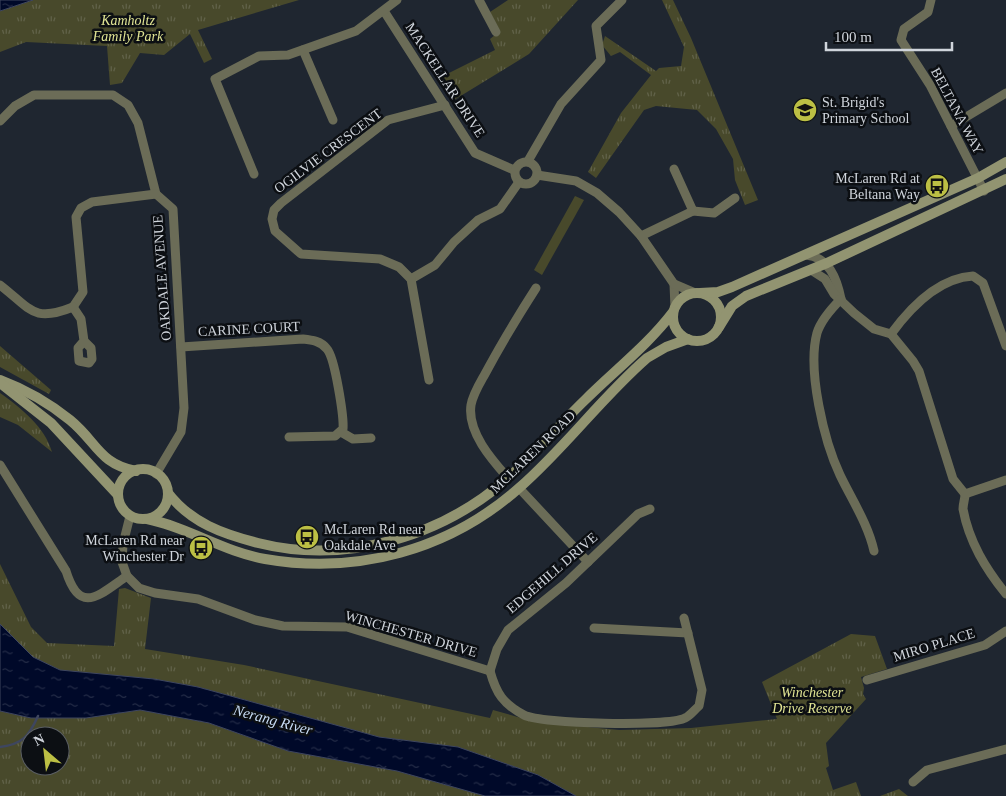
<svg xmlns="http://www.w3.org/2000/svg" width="1006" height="796" viewBox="0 0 1006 796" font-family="'Times New Roman',serif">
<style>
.grass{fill:#48492b}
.park{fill:url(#park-tufts);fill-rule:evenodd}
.water{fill:url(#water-ripples);stroke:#3e465f}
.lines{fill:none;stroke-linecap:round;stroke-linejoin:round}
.stream{stroke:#3e465f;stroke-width:2.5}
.minor{stroke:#6b6c57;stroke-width:9}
.secondary{stroke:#929471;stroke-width:10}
.labels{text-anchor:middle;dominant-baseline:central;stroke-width:5;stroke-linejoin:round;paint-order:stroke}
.park-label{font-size:14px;font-style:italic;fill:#e0e493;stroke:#0c0f13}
.street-label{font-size:14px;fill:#d0d5dc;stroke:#0c0f13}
.poi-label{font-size:14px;fill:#d0d5dc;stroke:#0c0f13;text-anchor:start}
.water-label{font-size:15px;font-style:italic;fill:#cadef7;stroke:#0c0f13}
</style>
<defs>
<pattern id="park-tufts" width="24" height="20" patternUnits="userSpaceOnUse" patternTransform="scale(1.25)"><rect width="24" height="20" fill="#48492b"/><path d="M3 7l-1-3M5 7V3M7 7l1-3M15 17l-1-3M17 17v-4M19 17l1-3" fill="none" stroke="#616249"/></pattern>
<pattern id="water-ripples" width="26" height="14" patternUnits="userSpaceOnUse" patternTransform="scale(1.25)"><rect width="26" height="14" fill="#000929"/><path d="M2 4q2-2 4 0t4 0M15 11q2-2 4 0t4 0" fill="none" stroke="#242c47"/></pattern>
</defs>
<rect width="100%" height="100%" fill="#1f2630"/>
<path class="grass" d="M575,196L584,200L542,275L534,270Z"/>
<g class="park">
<path d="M33,0H299L198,30L212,59L204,63L190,34L164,55L140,53L122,83L110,85L107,46L26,42L0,52V11Z"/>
<path d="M508,0H578L529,54L454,100L441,77L495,50L490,39L500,31L490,12Z"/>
<path d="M662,0H673L691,38L758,200L745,205L735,180L733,159L716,129L697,110L656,106L644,110L596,178L588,172L621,113L651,75L620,52L611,56L602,45L605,36L656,71L659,68L681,66L684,47Z"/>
<path d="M0,346L51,390L49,394L0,367Z"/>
<path d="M0,393C21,408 45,427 52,452L18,425L0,417Z"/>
<path d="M0,564L31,627L47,643L114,646L119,589L125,588L151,598L145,649L244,665L490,718L493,710L535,722L619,730L691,728L777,719L762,682L851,634L875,636L887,669L861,677L864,688L863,694L866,699L826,743L829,766L826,768L833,790L856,782L861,796H576L538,775L458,747L379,737L198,687L154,679L60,670L33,657L0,624Z"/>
<path d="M140,710L209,723L288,751L397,771L485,796H0V711L31,718H86ZM30,736H60V766H30Z"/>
<path d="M899,789L908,796H880Z"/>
</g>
<g class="water">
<path d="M0,0H33L0,11Z"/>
<path d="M0,624L33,657L60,670L154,679L198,687L379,737L458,747L538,775L576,796H485L397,771L288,751L209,723L140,710L86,718H31L0,711Z"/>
</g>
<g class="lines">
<path class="stream" d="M0,747C23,744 29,736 38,716"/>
<g class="minor">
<path d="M479,0L496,32"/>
<path d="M931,0L928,12L904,29L901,40L930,85L984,191"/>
<path d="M384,11L475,153L514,170"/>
<path d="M303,50L333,120"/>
<path d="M0,121L15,106L34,95H113L128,105L138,123L156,194L173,209L184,408L181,432L156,474"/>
<path d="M951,126L1006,93"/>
<path d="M528,161L561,104L601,60L596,26L622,0"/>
<circle cx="526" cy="173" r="11"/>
<path d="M254,174L215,79L259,56L288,55L356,31L397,0"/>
<path d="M537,175L576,181L597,193L619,212L641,236L674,284L675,308"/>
<path d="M693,211L714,213L735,198"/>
<path d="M641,236L693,211L674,169"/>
<path d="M806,255C829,257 837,279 841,299"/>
<path d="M811,270L825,279L834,294L854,313L874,329L891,334L913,361L919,371L953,479L965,494C965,499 963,504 963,509C969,542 986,569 1006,594"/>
<path d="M411,279L435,265L454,242L478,220L500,209L519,182"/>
<path d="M674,284L695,293"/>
<path d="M0,285C31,309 33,323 73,307"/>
<path d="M841,299C831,309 821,320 817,333C807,370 824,441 840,475C852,500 868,524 874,551"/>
<path d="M73,307L83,292L76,217L81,208L92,202L156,194"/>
<path d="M73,307L81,319L84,341L91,348L92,359L89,363L79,361L78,348L84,341"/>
<path d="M891,334C910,308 938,278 973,276L983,283L1006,346"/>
<path d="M181,347L303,339C312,340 321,341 327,349C335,358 344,417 343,429L335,436L289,437"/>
<path d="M429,380L411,279L399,267L380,259L301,254L275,231L272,219L274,210L281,203L388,120L445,105"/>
<path d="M341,432L353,439L371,438"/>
<path d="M0,465L66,571C80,616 99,595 127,576"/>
<path d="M508,478C492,460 467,432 471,405C473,394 480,383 485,374C501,344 518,316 536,288"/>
<path d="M519,488L588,562"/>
<path d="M965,494L1006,480"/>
<path d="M130,516L123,544L122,562L127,576L139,588L155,593L198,599L255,620L283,626L347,627L490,671"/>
<path d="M594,628L688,633"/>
<path d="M490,671C496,693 503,704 524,715C541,724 667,727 685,718C690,716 695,709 699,706L702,690L684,618"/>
<path d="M490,671L497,649L508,630L566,583L638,514L650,509"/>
<path d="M867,680L985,645L1006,631"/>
<path d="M913,782L927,770L1006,749"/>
</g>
<g class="secondary">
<circle cx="697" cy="317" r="24"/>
<path d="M700,293L718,292L732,287L978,178L1006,162"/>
<path d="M719,327L732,306L746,296L827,263L1006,179"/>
<path d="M0,380C24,389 50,404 70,420C97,442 99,464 136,471"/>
<path d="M0,383L51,423L118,495"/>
<circle cx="143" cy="494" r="25"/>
<path d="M168,493C191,523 223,534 258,543C346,565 441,537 508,478C535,454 559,425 585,400C614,371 648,345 673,312"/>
<path d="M147,519C188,527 224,552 265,559C357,575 449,550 519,488C565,448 601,398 647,358L666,347L688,339"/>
</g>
</g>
<defs>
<g id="school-disc" transform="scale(1.25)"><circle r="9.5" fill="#bcbf44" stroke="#0c0f13"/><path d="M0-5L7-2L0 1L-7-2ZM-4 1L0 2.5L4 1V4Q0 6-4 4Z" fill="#111"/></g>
<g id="bus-disc" transform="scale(1.25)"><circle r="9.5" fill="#bcbf44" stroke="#0c0f13"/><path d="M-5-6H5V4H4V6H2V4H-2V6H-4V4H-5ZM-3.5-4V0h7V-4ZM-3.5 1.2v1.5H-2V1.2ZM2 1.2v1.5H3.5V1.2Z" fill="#111"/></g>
</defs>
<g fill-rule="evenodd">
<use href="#school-disc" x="805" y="110"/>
<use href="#bus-disc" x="937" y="186"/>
<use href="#bus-disc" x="307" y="537"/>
<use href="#bus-disc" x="201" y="548"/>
</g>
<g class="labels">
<g class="park-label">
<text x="128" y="20">Kamholtz<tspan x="128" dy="16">Family Park</tspan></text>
<text x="812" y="692">Winchester<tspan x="812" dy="16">Drive Reserve</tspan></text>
</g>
<g class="street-label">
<text transform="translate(445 80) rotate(57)">MACKELLAR DRIVE</text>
<text transform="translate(957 111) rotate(62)">BELTANA WAY</text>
<text transform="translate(328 151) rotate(-37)">OGILVIE CRESCENT</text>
<text transform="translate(162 278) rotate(-94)">OAKDALE AVENUE</text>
<text transform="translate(249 329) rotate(-3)">CARINE COURT</text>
<text transform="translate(533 452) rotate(-44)">MCLAREN ROAD</text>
<text transform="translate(552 573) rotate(-41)">EDGEHILL DRIVE</text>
<text transform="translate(411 634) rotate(16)">WINCHESTER DRIVE</text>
<text transform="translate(934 645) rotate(-17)">MIRO PLACE</text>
</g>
<g class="poi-label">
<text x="822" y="102">St. Brigid's<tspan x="822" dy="16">Primary School</tspan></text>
<text x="920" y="178" text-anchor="end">McLaren Rd at<tspan x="920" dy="16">Beltana Way</tspan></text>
<text x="324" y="529">McLaren Rd near<tspan x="324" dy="16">Oakdale Ave</tspan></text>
<text x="184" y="540" text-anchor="end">McLaren Rd near<tspan x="184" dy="16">Winchester Dr</tspan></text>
</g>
<g class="water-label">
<text transform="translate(273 720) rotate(15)">Nerang River</text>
</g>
</g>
<g transform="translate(45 751) rotate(332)"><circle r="24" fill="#0c0f13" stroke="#5a5e63"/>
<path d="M0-4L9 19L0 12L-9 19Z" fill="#bcbf44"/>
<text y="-8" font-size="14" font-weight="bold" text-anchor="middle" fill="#d0d5dc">N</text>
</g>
<path d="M826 42v8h126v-8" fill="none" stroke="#d0d5dc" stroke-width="2.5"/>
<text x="834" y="42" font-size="15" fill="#d0d5dc" stroke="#0c0f13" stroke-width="4" paint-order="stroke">100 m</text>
</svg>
